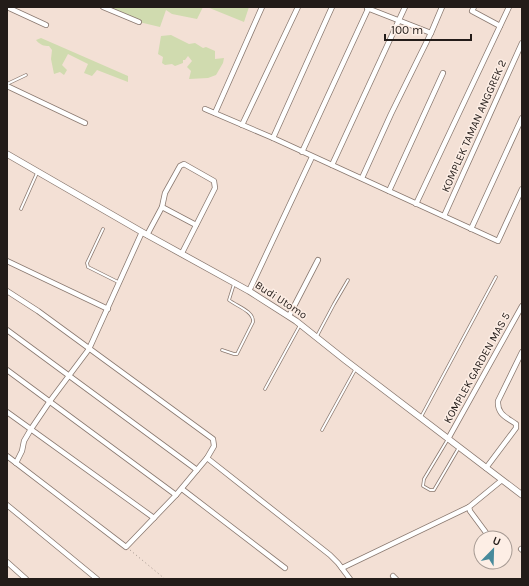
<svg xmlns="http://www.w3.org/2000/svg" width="529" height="586" viewBox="0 0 529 586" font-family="Karla,sans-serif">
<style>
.green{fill:#d0dbaf}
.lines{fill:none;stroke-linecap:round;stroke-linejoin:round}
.service-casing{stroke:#8a7970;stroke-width:3.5}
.minor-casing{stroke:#8a7970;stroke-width:6}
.tertiary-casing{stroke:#8a7970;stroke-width:7}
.path{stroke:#a1938b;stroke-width:1;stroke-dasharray:1 3;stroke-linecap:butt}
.service{stroke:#fff;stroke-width:2}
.minor{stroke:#fff;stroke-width:4.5}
.tertiary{stroke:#fff;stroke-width:5.5}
.labels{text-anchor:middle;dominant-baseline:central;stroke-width:3;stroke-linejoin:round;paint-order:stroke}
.street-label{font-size:11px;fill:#231c19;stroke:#fdeee5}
</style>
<rect width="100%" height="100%" fill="#f3e0d5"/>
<g class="green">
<path d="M104,7H203L197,19L172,14L166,10L160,27L139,22Z"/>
<path d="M207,7H249L244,22Z"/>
<path d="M171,35L189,44L195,43L203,48L206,47L215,51V59L224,58L223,63L216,75L208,78L189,79L191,71L187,67L192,61L188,56L185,60H183V63L175,66L172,64L165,65L162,63L163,57L158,54L161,36Z"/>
<path d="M41,38L128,76V82L97,70L92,76L84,73L88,64L68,54L62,65L67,70L64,75L60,72L54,74L51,59L52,50L49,46C44,46 40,45 36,40Z"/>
</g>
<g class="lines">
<g class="service-casing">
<g id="service">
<path d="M7,84L26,75"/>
<path d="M21,209L37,173"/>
<path d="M103,229L87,263L88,267L118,282"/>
<path d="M317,336L334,304L348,280"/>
<path d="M222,350L234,354H237L253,322C254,311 236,306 229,300L234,284"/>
<path d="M265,389L300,325"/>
<path d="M421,417L496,277"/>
<path d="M322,430L355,370"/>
<path d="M448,439L424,479L423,486L430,490H434L458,449"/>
</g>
</g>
<g class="minor-casing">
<g id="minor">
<path d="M7,7L46,25"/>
<path d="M103,7L139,22"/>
<path d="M474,7L472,11L500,26"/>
<path d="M367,8L431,33L442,7"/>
<path d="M7,86L85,123"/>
<path d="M205,109L273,138L498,241L522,189"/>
<path d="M215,113L262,7"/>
<path d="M242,125L298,7"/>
<path d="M273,138L332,7"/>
<path d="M302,152L369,7"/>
<path d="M332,165L405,7"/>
<path d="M362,178L391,114L431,33"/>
<path d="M389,191L443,73"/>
<path d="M416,204L509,7"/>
<path d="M162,207L196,225"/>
<path d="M444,216L522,43"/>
<path d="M471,229L522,118"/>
<path d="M147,235L162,207L165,193L180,166L184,164L214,181L215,188L182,253"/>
<path d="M7,261L108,309"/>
<path d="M7,291L38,311L213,439L214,446L207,458L176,495L126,547L7,456"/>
<path d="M249,291L312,157"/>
<path d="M289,316L318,260"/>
<path d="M7,330L197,470"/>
<path d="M7,370L176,495"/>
<path d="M7,412L154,518"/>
<path d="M448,439L522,306"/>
<path d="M207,458L330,555L338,563L350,579"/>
<path d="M16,463L22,451L24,441L31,429L50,401L89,349L142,232"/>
<path d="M486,468L516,428V424C506,417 497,414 498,401L522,352"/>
<path d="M182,489L285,568"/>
<path d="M7,505L97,579"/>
<path d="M490,538L470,511L469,507L502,480"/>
<path d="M521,549L522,550"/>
<path d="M7,562L26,579"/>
<path d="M342,568L469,507"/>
<path d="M393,576L396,579"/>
</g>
</g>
<g class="tertiary-casing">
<path id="tertiary" d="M7,154L142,232L249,291L296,321L345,360L522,495"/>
</g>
<path class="path" d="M130,550L165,579"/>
<use href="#service" class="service"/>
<use href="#minor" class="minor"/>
<use href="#tertiary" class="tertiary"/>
</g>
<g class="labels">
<g class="street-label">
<text transform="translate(474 126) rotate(-66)">KOMPLEK TAMAN ANGGREK 2</text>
<text transform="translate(281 300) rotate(33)">Budi Utomo</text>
<text transform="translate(477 368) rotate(-61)">KOMPLEK GARDEN MAS 5</text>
</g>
</g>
<rect width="529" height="586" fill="none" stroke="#231c19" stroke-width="16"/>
<g transform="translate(493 550) rotate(23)"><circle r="19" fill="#fdeee5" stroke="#a69a93"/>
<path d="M0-3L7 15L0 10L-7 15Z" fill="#488a9b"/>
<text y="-6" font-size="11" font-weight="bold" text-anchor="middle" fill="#231c19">U</text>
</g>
<path d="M385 34v6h86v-6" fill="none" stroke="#231c19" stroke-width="2"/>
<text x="391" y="34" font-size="12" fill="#231c19" stroke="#fdeee5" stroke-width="3" paint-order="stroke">100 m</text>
</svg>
